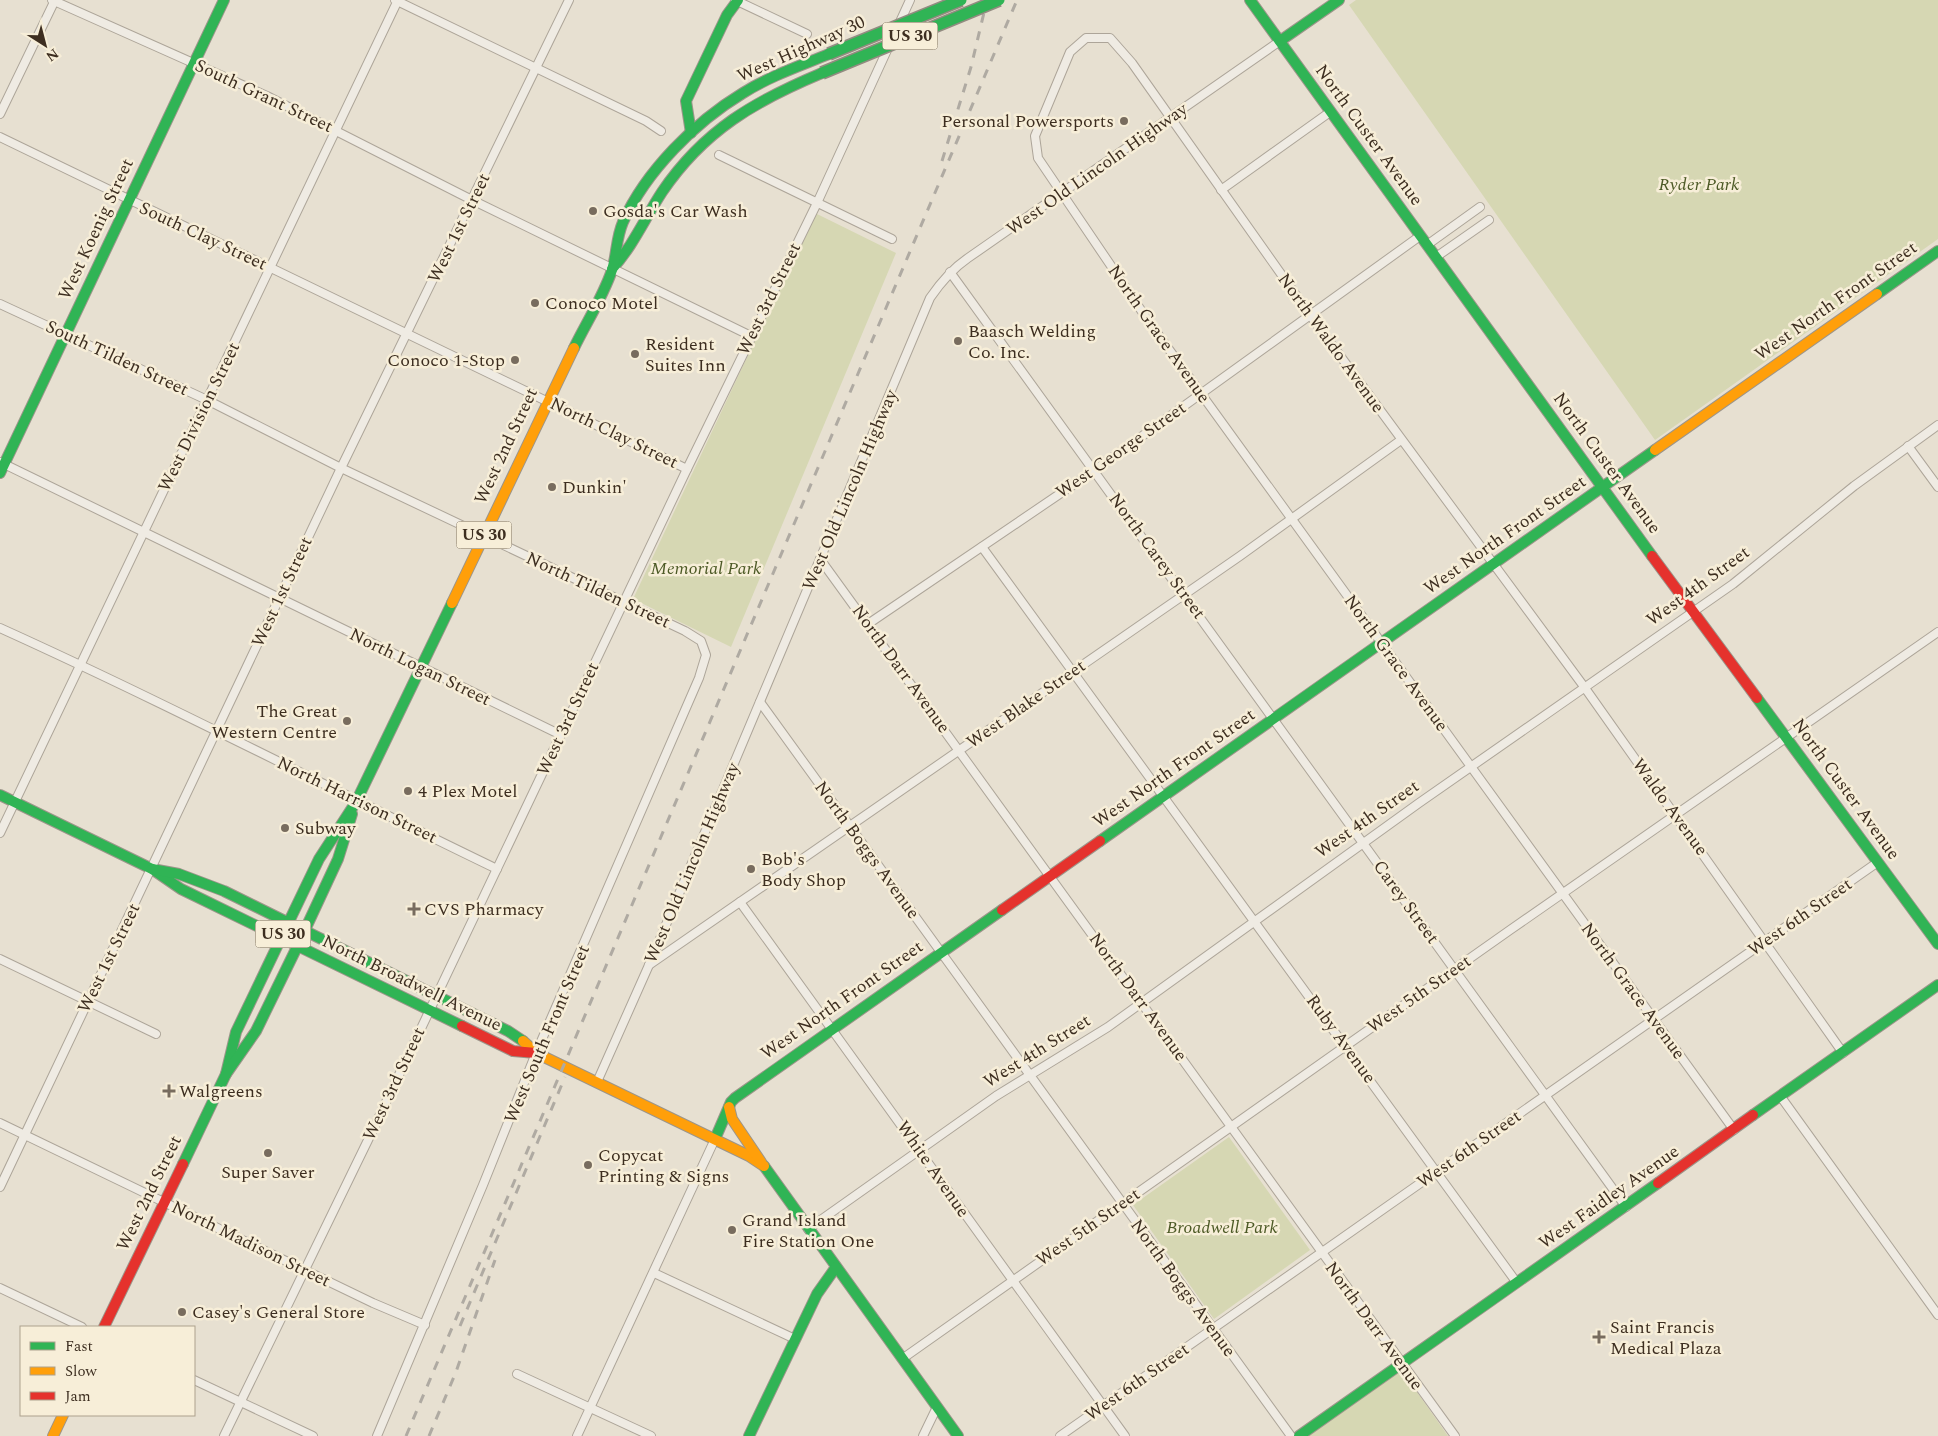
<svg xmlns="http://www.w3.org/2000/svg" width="1938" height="1436" viewBox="0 0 1938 1436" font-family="Spectral,serif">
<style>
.green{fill:#d6d7b3}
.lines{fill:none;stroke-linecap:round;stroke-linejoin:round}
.street-casing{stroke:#ada599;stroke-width:10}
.fast-casing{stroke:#9c958a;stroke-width:12}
.slow-casing{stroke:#9c958a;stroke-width:12}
.jam-casing{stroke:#9c958a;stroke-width:12}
.street{stroke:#efebe3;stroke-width:8}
.fast{stroke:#30b455;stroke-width:10}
.slow{stroke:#ff9f0a;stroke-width:10}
.jam{stroke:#e5322d;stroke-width:10}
.rail{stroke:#afaaa2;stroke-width:3;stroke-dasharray:9 9;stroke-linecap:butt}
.fast-bridge-casing{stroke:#928b80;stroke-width:14;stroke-linecap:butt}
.fast-bridge{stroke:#30b455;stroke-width:11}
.poi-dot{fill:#786c5e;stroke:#f7eed8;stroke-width:2}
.labels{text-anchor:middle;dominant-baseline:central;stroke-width:5;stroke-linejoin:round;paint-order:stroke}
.shield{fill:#f7eed8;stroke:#756857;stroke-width:1}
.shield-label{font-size:16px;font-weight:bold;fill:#3d2e20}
.street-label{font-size:18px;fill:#3d2e20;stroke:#f7eed8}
.poi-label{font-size:18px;fill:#3d2e20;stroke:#f7eed8;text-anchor:start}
.park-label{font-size:18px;font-style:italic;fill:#4d5a26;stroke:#f7eed8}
</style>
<rect width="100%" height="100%" fill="#e7e0d1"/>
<g class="green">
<path d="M1356,0H1938V239L1655,440L1349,5Z"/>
<path d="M815,213L896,253L731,647L633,599Z"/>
<path d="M1229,1137L1310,1250L1214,1319L1133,1205Z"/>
<path d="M1400,1368L1448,1436H1305Z"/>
</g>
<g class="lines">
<g class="street-casing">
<g id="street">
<path d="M52,0L267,96L472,200L751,336"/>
<path d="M395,0L646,121L661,131"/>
<path d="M735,0L807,34"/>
<path d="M0,114L55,0"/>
<path d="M0,137L687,469"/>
<path d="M719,155L892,239"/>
<path d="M1221,190L1330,112"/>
<path d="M1427,245L1480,207"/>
<path d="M1436,257L1489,220"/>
<path d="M950,272L1626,1207"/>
<path d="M0,304L207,400L341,468L685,631L701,641L706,655L699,678L536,1053L483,1185L377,1436"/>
<path d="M1908,446L1938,487"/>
<path d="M0,462L561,735"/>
<path d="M982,547L1517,1283"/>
<path d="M820,559L1455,1436"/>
<path d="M868,624L1095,470L1420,236"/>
<path d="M0,628C168,704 331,789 497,869"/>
<path d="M760,702L1291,1436"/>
<path d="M0,833L398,0"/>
<path d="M740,902L1125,1436"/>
<path d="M0,959L156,1034"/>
<path d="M649,965L1240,556L1401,440"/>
<path d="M597,1082L649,965L930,298C941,282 952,269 968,258L1280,41"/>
<path d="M1781,1097L1938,1315"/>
<path d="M0,1123L373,1303L425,1325"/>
<path d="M1734,1130L1147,319L1038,158L1035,136L1070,52L1086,38H1110L1132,63L1310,315L1585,688L1843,1053"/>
<path d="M0,1187L341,468L569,0"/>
<path d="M808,1229L996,1096L1108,1027L1419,803L1733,584L1854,486L1938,425"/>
<path d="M654,1273L795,1339"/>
<path d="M0,1288L82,1327"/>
<path d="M902,1359L1510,930L1938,632"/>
<path d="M517,1374L651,1436"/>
<path d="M194,1380L313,1436"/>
<path d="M224,1436L368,1140L687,469L817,203L910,0"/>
<path d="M577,1436L715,1139"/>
<path d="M923,1436L937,1407"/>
<path d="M1060,1436L1878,862"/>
</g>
</g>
<g class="fast-casing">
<g id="fast">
<path d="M1250,0L1652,556"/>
<path d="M1280,41L1339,0"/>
<path d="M691,133L686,101L727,15L738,0"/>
<path d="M612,269C633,246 645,218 662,192C704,130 755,101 822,73"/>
<path d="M1877,294L1938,251"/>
<path d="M574,348C586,323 603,297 612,270C617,254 616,238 623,222C646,171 695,122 743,93C770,76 800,66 829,54"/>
<path d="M0,473L224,0"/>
<path d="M1757,698L1938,944"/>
<path d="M0,795L152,869L181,889L462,1026"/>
<path d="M1100,841L1655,450"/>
<path d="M152,869L179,874L224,891L508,1031L523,1041"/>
<path d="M226,1074L236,1032L319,859L356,802L452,603"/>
<path d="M1753,1115L1938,985"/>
<path d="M715,1139L731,1102L735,1098L1002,910"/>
<path d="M183,1164L226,1074L256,1031L297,947L338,859L352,814"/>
<path d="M764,1166L958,1436"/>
<path d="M749,1436L817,1294L836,1267"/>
<path d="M1299,1436L1658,1183"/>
</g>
</g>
<g class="slow-casing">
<g id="slow">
<path d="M1655,450L1877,294"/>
<path d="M452,603L574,348"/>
<path d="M523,1041L536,1053L749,1156L764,1166"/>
<path d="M729,1107L732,1119L761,1162"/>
<path d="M53,1436L63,1415"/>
</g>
</g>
<g class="jam-casing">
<g id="jam">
<path d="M1652,556L1757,698"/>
<path d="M1002,910L1100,841"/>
<path d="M462,1026L513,1051L536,1053"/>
<path d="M1658,1183L1753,1115"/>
<path d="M104,1327L183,1164"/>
</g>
</g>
<use href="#street" class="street"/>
<use href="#fast" class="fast"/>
<use href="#slow" class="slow"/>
<use href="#jam" class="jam"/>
<g class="rail">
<path d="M942,161L971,67L987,0"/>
<path d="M460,1326L565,1077"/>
<path d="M406,1436L1017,0"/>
<path d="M429,1436L456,1372L495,1260"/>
</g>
<g class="fast-bridge-casing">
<g id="fast-bridge">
<path d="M829,54L961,0"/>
<path d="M822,73L999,0"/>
</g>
</g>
<use href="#fast-bridge" class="fast-bridge"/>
</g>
<g class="poi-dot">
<circle cx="1124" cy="121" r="5"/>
<circle cx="593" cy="211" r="5"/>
<circle cx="535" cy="303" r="5"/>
<circle cx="958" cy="341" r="5"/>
<circle cx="635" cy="354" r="5"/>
<circle cx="515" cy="360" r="5"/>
<circle cx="552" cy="487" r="5"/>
<circle cx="347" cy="721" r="5"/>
<circle cx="408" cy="791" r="5"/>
<circle cx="285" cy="828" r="5"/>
<circle cx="751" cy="869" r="5"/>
<path d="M411.5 901.5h5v5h5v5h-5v5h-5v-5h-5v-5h5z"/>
<path d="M166.5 1083.5h5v5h5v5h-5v5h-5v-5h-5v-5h5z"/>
<circle cx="268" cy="1153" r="5"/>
<circle cx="588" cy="1165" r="5"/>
<circle cx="732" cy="1230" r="5"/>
<circle cx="182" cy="1312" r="5"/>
<path d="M1596.5 1329.5h5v5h5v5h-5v5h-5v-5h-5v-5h5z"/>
</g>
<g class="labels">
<g class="shield">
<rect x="882.5" y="22.5" width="55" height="27" rx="4"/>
<rect x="456.5" y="521.5" width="55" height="27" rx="4"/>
<rect x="255.5" y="920.5" width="55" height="27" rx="4"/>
</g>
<g class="shield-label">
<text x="910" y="36">US 30</text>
<text x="484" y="535">US 30</text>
<text x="283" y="934">US 30</text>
</g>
<g class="street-label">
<text transform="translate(801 49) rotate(-24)">West Highway 30</text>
<text transform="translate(264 96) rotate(25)">South Grant Street</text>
<text transform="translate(1369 135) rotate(54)">North Custer Avenue</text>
<text transform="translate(1097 169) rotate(-35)">West Old Lincoln Highway</text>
<text transform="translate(459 228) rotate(-64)">West 1st Street</text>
<text transform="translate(96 229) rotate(-65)">West Koenig Street</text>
<text transform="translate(203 236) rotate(25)">South Clay Street</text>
<text transform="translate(769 299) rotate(-64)">West 3rd Street</text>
<text transform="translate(1836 301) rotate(-35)">West North Front Street</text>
<text transform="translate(1159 334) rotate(55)">North Grace Avenue</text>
<text transform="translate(1331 343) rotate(54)">North Waldo Avenue</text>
<text transform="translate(117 358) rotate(25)">South Tilden Street</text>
<text transform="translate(199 417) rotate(-64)">West Division Street</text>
<text transform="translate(614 433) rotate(26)">North Clay Street</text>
<text transform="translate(506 446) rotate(-65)">West 2nd Street</text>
<text transform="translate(1121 450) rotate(-35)">West George Street</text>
<text transform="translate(1607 463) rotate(54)">North Custer Avenue</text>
<text transform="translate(850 490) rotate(-67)">West Old Lincoln Highway</text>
<text transform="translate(1505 535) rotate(-35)">West North Front Street</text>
<text transform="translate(1157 556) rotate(54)">North Carey Street</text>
<text transform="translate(1698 586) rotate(-36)">West 4th Street</text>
<text transform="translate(598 590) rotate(25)">North Tilden Street</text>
<text transform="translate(282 592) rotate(-65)">West 1st Street</text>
<text transform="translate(1396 663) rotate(54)">North Grace Avenue</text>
<text transform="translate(420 667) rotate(26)">North Logan Street</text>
<text transform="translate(901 669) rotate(54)">North Darr Avenue</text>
<text transform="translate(1026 704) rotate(-35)">West Blake Street</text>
<text transform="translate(568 719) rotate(-65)">West 3rd Street</text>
<text transform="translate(1174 768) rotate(-35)">West North Front Street</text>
<text transform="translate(1846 789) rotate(54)">North Custer Avenue</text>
<text transform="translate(357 800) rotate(26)">North Harrison Street</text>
<text transform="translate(1670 807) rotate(54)">Waldo Avenue</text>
<text transform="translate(1367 819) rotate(-35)">West 4th Street</text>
<text transform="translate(867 850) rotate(54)">North Boggs Avenue</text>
<text transform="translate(692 863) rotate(-67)">West Old Lincoln Highway</text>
<text transform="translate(1406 902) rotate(54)">Carey Street</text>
<text transform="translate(1800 917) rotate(-35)">West 6th Street</text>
<text transform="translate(109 958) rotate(-64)">West 1st Street</text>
<text transform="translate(412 983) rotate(26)">North Broadwell Avenue</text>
<text transform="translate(1633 991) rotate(54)">North Grace Avenue</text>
<text transform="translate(1419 994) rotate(-35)">West 5th Street</text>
<text transform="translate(1138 997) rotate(54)">North Darr Avenue</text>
<text transform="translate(842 1000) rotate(-35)">West North Front Street</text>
<text transform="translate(547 1034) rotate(-67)">West South Front Street</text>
<text transform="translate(1341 1039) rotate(54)">Ruby Avenue</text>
<text transform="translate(1037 1051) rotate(-32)">West 4th Street</text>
<text transform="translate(394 1084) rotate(-65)">West 3rd Street</text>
<text transform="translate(1469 1149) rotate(-35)">West 6th Street</text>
<text transform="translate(933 1169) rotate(55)">White Avenue</text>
<text transform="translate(149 1193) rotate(-64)">West 2nd Street</text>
<text transform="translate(1609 1197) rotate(-35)">West Faidley Avenue</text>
<text transform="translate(1088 1227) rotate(-35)">West 5th Street</text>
<text transform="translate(251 1244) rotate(26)">North Madison Street</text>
<text transform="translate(1183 1288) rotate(54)">North Boggs Avenue</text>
<text transform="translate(1374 1326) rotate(54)">North Darr Avenue</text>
<text transform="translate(1137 1382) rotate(-35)">West 6th Street</text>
</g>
<g class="poi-label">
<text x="1114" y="121" text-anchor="end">Personal Powersports</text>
<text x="603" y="211">Gosda's Car Wash</text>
<text x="545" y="303">Conoco Motel</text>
<text x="968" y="331">Baasch Welding<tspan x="968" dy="21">Co. Inc.</tspan></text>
<text x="645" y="344">Resident<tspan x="645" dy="21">Suites Inn</tspan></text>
<text x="505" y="360" text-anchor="end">Conoco 1-Stop</text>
<text x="562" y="487">Dunkin'</text>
<text x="337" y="711" text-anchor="end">The Great<tspan x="337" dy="21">Western Centre</tspan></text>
<text x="418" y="791">4 Plex Motel</text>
<text x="295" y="828">Subway</text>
<text x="761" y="859">Bob's<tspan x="761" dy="21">Body Shop</tspan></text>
<text x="424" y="909">CVS Pharmacy</text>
<text x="179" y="1091">Walgreens</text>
<text x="598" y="1155">Copycat<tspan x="598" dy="21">Printing &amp; Signs</tspan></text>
<text x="268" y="1172" text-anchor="middle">Super Saver</text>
<text x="742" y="1220">Grand Island<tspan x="742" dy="21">Fire Station One</tspan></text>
<text x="192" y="1312">Casey's General Store</text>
<text x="1610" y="1327">Saint Francis<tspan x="1610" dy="21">Medical Plaza</tspan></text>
</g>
<g class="park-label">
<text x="1699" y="184">Ryder Park</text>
<text x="706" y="568">Memorial Park</text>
<text x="1222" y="1227">Broadwell Park</text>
</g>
</g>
<rect x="20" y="1326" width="175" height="90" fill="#f7eed8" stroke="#ada18e"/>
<rect x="30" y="1342" width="25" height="8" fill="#30b455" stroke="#ada18e"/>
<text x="65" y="1351" font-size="15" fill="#3d2e20">Fast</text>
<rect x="30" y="1367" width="25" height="8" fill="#ff9f0a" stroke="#ada18e"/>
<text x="65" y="1376" font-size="15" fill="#3d2e20">Slow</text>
<rect x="30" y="1392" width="25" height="8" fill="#e5322d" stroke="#ada18e"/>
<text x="65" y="1401" font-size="15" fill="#3d2e20">Jam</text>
<g transform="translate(45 45) rotate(144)" stroke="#f7eed8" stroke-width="4" paint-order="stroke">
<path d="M0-4L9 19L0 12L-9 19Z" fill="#3d2e20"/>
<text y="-8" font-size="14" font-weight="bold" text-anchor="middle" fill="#3d2e20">N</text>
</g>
</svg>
